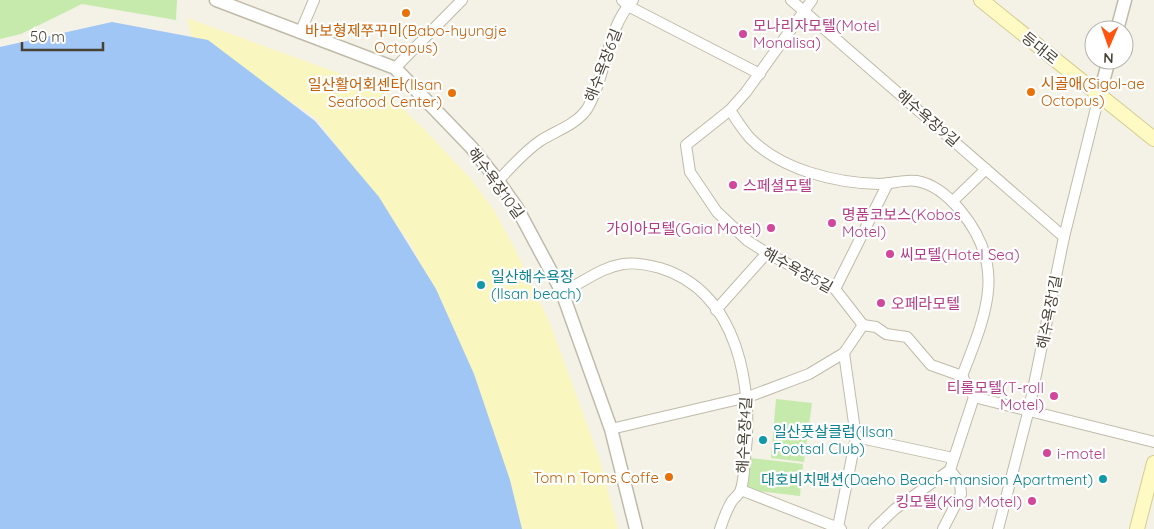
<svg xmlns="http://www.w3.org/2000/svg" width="1154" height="529" viewBox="0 0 1154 529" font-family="Quicksand,'Noto Sans KR',sans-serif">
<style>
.green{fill:#c6eaac}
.sand{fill:#faf6bf}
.water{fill:#9fc6f4}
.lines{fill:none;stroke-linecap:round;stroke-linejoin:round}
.minor-casing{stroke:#c0bba8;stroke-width:12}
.tertiary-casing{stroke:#c0bba8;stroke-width:15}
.secondary-casing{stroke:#d6cd93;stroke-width:16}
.minor{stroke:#fff;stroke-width:10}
.tertiary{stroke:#fff;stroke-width:12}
.secondary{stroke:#fff9c4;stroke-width:14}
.food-dot{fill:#e8710a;stroke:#fff;stroke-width:2}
.hotel-dot{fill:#d1479c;stroke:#fff;stroke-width:2}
.culture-dot{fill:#0f9aa8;stroke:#fff;stroke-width:2}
.labels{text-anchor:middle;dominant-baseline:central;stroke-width:4.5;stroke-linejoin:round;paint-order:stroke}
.hotel-label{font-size:15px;fill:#b23c85;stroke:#fff;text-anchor:start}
.food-label{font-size:15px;fill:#c56008;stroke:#fff;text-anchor:end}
.street-label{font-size:15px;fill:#474235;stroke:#fff}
.culture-label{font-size:15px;fill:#0d838f;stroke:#fff;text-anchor:start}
</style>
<rect width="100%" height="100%" fill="#f4f1e6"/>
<g class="green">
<path d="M0,0H177L176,20L82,4L21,34L0,39Z"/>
<path d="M776,399L812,403L804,462L771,458Z"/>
<path d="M750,458L803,464L800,496L750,490L747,487Z"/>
</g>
<path class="sand" d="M187,18L382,89L424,129L471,179L494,210L515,249L549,321L599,457L618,529H514L451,324L410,243L316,118L192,38Z"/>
<path class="water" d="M112,22L208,40L315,121L379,197L436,289L474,374L510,480L522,529H0V47Z"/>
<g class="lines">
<g class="minor-casing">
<g id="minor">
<path d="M622,0L628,6L760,74"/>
<path d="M791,0L1064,237"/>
<path d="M812,0L746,92L730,110L686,145L690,172L717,212L748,241L767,253L835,289L863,325"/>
<path d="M300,33L314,0"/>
<path d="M395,68L462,0"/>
<path d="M730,110C736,119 742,129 750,138C781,170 836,183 879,184C892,184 904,179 917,181C934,184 949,197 960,210C1008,267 986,314 962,376"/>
<path d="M498,181C511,167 524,152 540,141C555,131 576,125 587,109C607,75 606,29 633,0"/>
<path d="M953,201L986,169"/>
<path d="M835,289L888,183"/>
<path d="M562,292C583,283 599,268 623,264C635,262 649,265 660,268C739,292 754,389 745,459C744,469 744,480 741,489C740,494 735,497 732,501C727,509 723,520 720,529"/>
<path d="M716,310L767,253"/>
<path d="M863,325L876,327L886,334L907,337L931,365L962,376"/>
<path d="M974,397L1154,442"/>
<path d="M611,429L748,397L809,374L844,353L863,325"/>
<path d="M856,437L953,458"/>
<path d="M741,490L841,529"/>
<path d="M838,527L856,437L844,353"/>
<path d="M874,529L895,509L950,470"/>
<path d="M943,529L961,494L960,483L950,470L974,397L962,376"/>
<path d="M998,529L1029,409L1064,237L1099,96"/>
</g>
</g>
<g class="tertiary-casing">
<g id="tertiary">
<path d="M216,0L395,68L472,148L498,181L517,208L562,292L611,429L636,529"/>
<path d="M1117,30L1125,0"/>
<path d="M1099,96L1109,60"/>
</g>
</g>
<g class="secondary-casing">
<g id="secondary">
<path d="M981,0L1154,139"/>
<path d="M1137,529L1154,463"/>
</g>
</g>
<use href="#minor" class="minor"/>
<use href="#tertiary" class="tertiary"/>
<use href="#secondary" class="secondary"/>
</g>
<g class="food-dot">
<circle cx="406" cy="13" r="5"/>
<circle cx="1031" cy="92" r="5"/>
<circle cx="452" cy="93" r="5"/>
<circle cx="669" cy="477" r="5"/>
</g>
<g class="hotel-dot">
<circle cx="743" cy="34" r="5"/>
<circle cx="733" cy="185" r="5"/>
<circle cx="832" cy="223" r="5"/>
<circle cx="771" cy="228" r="5"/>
<circle cx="890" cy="254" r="5"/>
<circle cx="881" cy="303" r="5"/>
<circle cx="1054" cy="396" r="5"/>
<circle cx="1047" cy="453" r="5"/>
<circle cx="1032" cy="501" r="5"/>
</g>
<g class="culture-dot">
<circle cx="481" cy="285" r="5"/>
<circle cx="763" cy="440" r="5"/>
<circle cx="1103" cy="479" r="5"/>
</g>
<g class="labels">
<g class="hotel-label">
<text x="753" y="25">모나리자모텔(Motel<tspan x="753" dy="17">Monalisa)</tspan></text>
<text x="743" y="185">스페셜모텔</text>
<text x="842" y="214">명품코보스(Kobos<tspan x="842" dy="17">Motel)</tspan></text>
<text x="761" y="228" text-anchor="end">가이아모텔(Gaia Motel)</text>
<text x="900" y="254">씨모텔(Hotel Sea)</text>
<text x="891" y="303">오페라모텔</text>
<text x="1044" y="387" text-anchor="end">티롤모텔(T-roll<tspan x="1044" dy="17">Motel)</tspan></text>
<text x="1057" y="453">i-motel</text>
<text x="1022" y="501" text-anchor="end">킹모텔(King Motel)</text>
</g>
<g class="food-label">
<text x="406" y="30" text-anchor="middle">바보형제쭈꾸미(Babo-hyungje<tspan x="406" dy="17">Octopus)</tspan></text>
<text x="1041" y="83" text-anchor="start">시골애(Sigol-ae<tspan x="1041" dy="17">Octopus)</tspan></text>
<text x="442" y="84">일산활어회센타(Ilsan<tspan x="442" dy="17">Seafood Center)</tspan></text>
<text x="659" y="477">Tom n Toms Coffe</text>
</g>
<g class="street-label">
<text transform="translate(1040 48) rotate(39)">등대로</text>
<text transform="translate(603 65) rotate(-69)">해수욕장6길</text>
<text transform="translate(928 118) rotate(41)">해수욕장9길</text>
<text transform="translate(496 183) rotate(54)">해수욕장10길</text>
<text transform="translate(798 270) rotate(29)">해수욕장5길</text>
<text transform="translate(1049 312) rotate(-79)">해수욕장1길</text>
<text transform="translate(744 435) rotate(-87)">해수욕장4길</text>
</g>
<g class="culture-label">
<text x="491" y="276">일산해수욕장<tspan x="491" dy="17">(Ilsan beach)</tspan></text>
<text x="773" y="431">일산풋살클럽(Ilsan<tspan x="773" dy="17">Footsal Club)</tspan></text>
<text x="1093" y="479" text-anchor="end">대호비치맨션(Daeho Beach-mansion Apartment)</text>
</g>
</g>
<g transform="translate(1109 45) rotate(182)"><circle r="24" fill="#ffffff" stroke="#b5b3ae"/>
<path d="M0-4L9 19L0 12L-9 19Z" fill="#ff5511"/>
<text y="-8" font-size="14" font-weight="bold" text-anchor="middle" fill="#474235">N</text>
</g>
<path d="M22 42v8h81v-8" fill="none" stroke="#474235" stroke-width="2.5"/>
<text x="30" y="42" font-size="15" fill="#474235" stroke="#ffffff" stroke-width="4" paint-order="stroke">50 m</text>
</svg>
